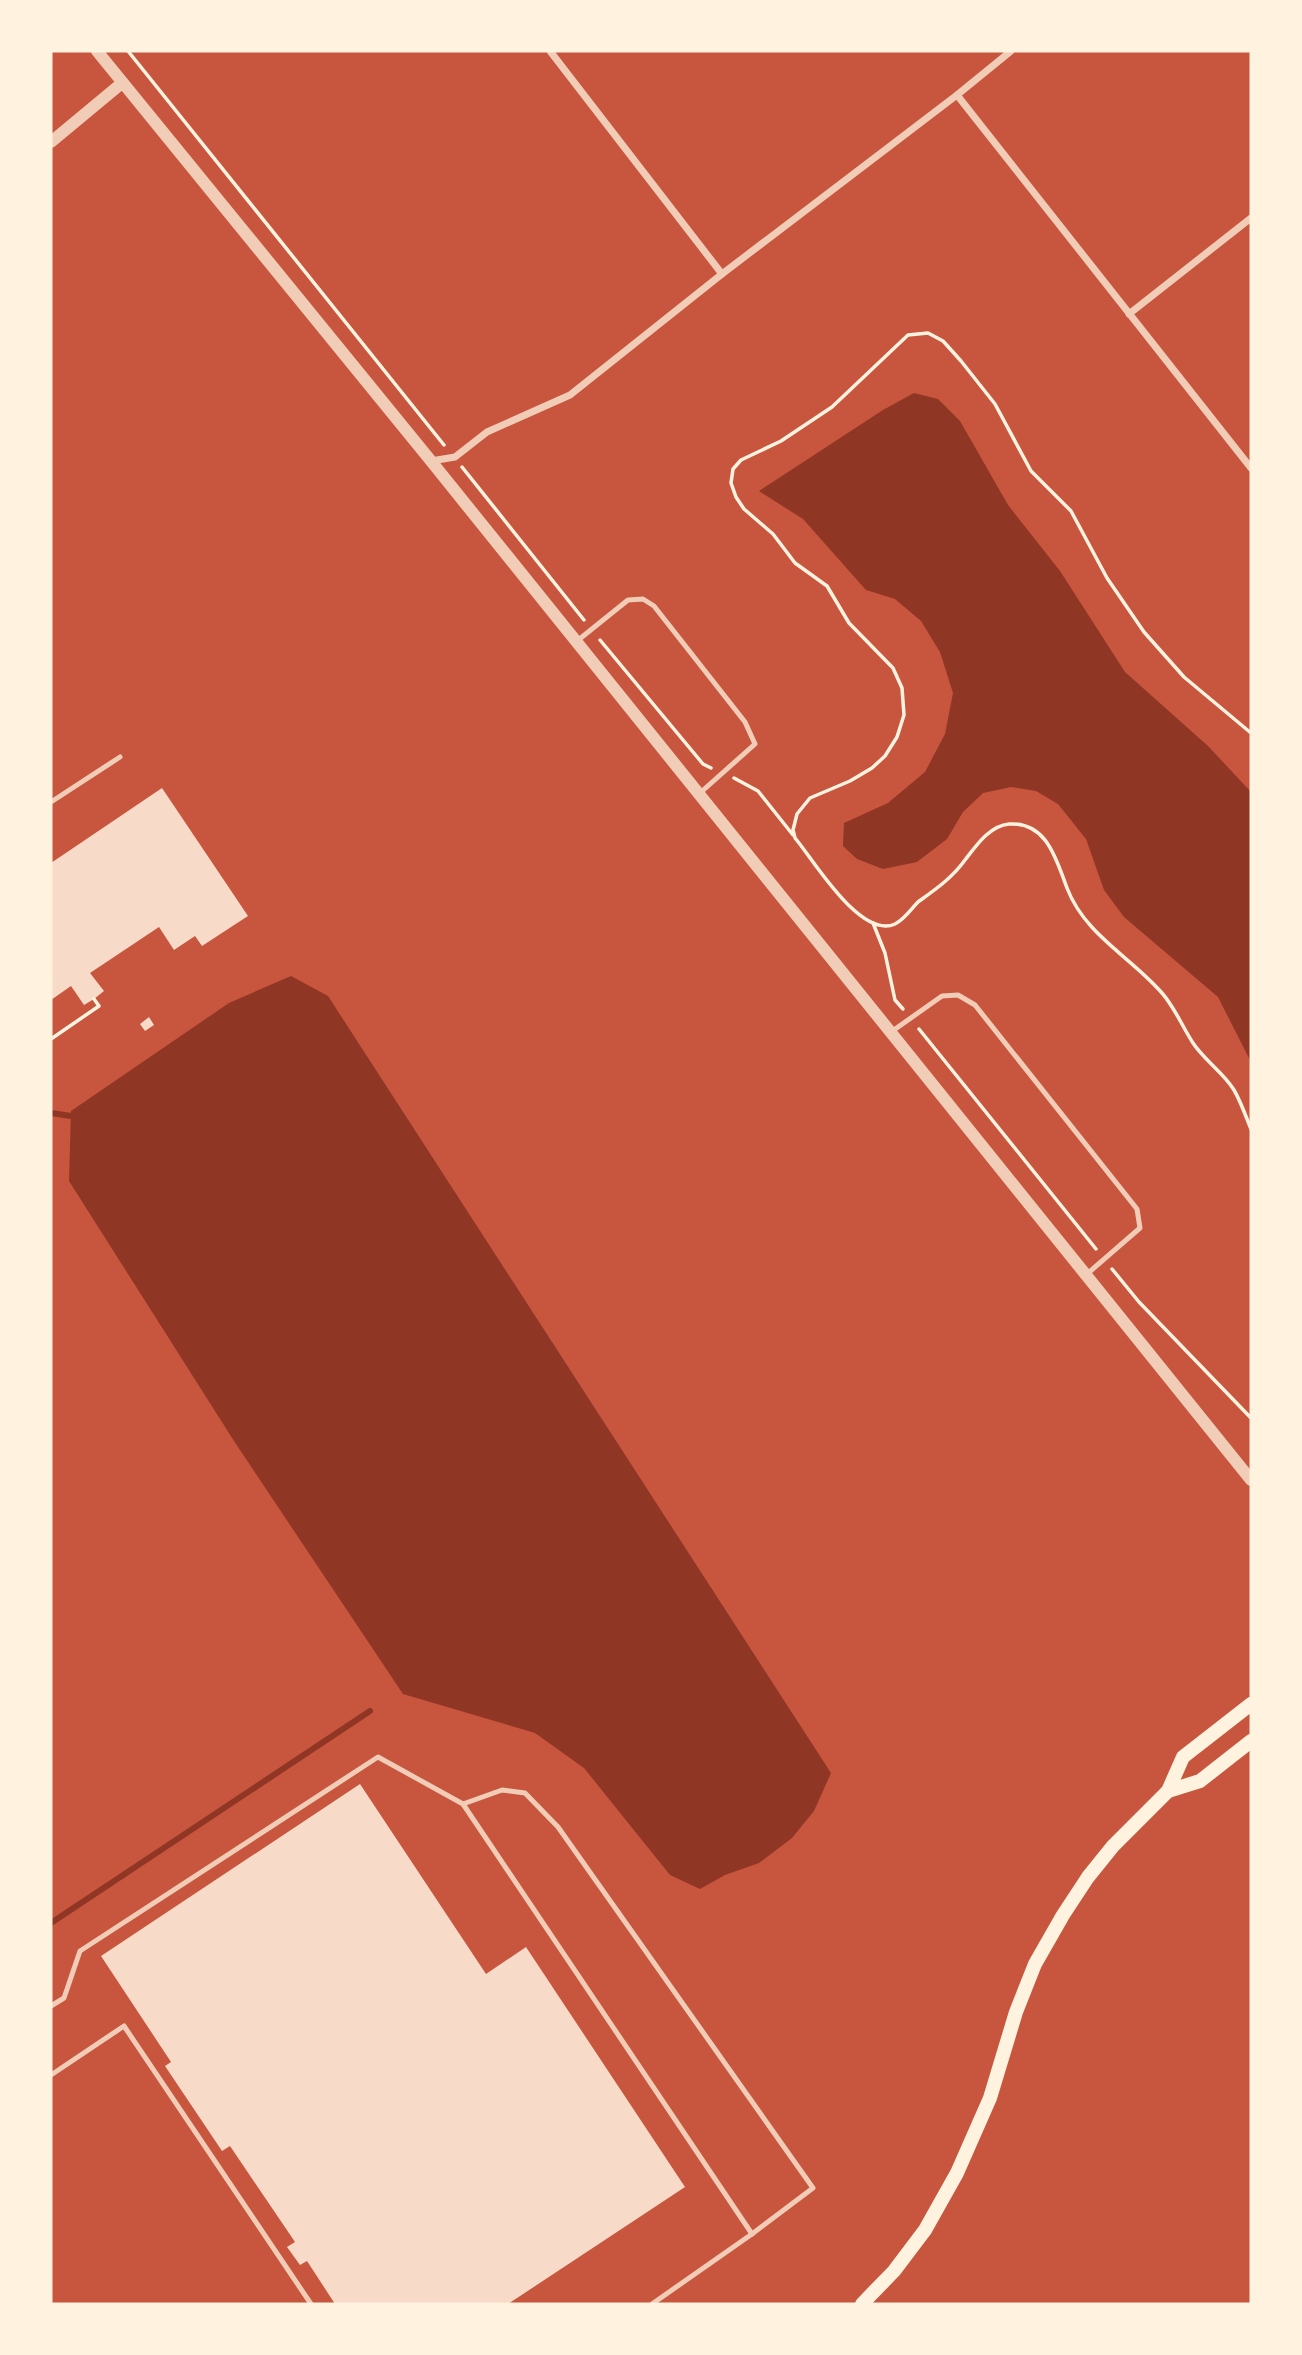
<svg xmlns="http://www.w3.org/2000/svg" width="1302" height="2355" viewBox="0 0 1302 2355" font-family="'Fira Sans Condensed',sans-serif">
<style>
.water{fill:#8f3625}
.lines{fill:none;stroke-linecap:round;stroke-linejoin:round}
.stream{stroke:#8f3625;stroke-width:6}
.building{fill:#f7dbc8}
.path{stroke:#fff3e0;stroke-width:3.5}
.service{stroke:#f1ccb7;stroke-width:5}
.minor{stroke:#f1ccb7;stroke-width:7}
.tertiary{stroke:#f1ccb7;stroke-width:12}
.secondary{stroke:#fff3e0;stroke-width:14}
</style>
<rect width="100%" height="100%" fill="#c8553d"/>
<g class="water">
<path d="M914,393L938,399L960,421L1008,505L1060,571L1125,672L1208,746L1251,792V1062L1218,997L1124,917L1104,890L1086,839L1058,804L1036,791L1011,787L983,793L963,812L947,839L917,862L883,869L857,859L843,846L844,823L888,803L925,772L945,734L953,693L940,652L921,621L895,599L866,590L803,519L759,491L883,410Z"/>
<path d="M291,976L328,996L831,1773L814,1811L792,1838L759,1863L725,1875L700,1889L670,1875L584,1768L535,1733L403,1694L234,1441L69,1181L71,1111L229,1003Z"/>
</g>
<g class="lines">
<g class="stream">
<path d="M51,1113L71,1116"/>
<path d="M51,1923L370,1711"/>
</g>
</g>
<g class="building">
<path d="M162,788L248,916L202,946L195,936L174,950L159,927L90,973L104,991L94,999L84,1005L71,986L51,1000V863Z"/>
<path d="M149,1017L154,1025L145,1031L140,1024Z"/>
<path d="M360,1784L486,1974L526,1947L685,2187L508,2304H335L307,2261L300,2265L287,2247L295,2242L230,2146L222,2151L165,2066L171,2062L101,1956Z"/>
</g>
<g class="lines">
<g class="path">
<path d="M128,51L444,445"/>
<path d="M462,467L584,620"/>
<path d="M600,640L703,764L711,768"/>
<path d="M1251,733L1184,677L1144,632L1107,578L1071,511L1031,471L995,404L961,361L943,341L928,333L908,335L832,407L781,441L741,460L733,469L731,483L736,497L744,509L773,534L795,563L827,586L849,623L893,668L902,688L904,715L897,737L885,756L872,768L850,781L810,798L797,814L793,830L795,838L799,843C817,866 862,939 895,924C905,919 911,909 918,902C936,889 952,878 965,860C976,846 989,826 1009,824C1047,822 1056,859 1067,888C1085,935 1131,957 1162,993C1175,1008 1182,1026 1193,1043C1204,1060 1224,1073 1234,1090C1241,1102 1246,1117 1251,1129"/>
<path d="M734,778L758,791L793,835"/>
<path d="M873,923L885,953L895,1000L903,1009"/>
<path d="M919,1029L1096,1249"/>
<path d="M51,1039L99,1006L94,999"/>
<path d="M1112,1269L1139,1302L1251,1418"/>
</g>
<g class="service">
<path d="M577,641L628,600L643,599L654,606L745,722L755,744L700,793"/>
<path d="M51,802L120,757"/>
<path d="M891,1032L942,996L958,995L975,1005L1137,1209L1140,1228L1087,1274"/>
<path d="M463,1804L502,1790L525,1793L558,1827L813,2188L752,2234"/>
<path d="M51,2006L64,1998L80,1951L378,1757L463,1804L752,2234L652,2304"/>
<path d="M51,2075L124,2026L311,2304"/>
</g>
<g class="minor">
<path d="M550,51L722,274"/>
<path d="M957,95L1251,468"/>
<path d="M1129,314L1251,218"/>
<path d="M431,461L455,457L487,432L570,395L722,274L957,95L1011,51"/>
</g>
<g class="tertiary">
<path d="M97,51L431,461L1251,1480"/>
<path d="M51,142L122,83"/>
</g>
<g class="secondary">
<path d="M1168,1791L1200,1781L1251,1741"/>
<path d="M862,2304L894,2271L925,2230L957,2173L990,2098L1016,2012L1035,1964L1063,1915L1088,1877L1113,1846L1168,1791L1183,1757L1251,1704"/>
</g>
</g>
<rect width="1302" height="2355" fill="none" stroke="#fff3e0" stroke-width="105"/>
</svg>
